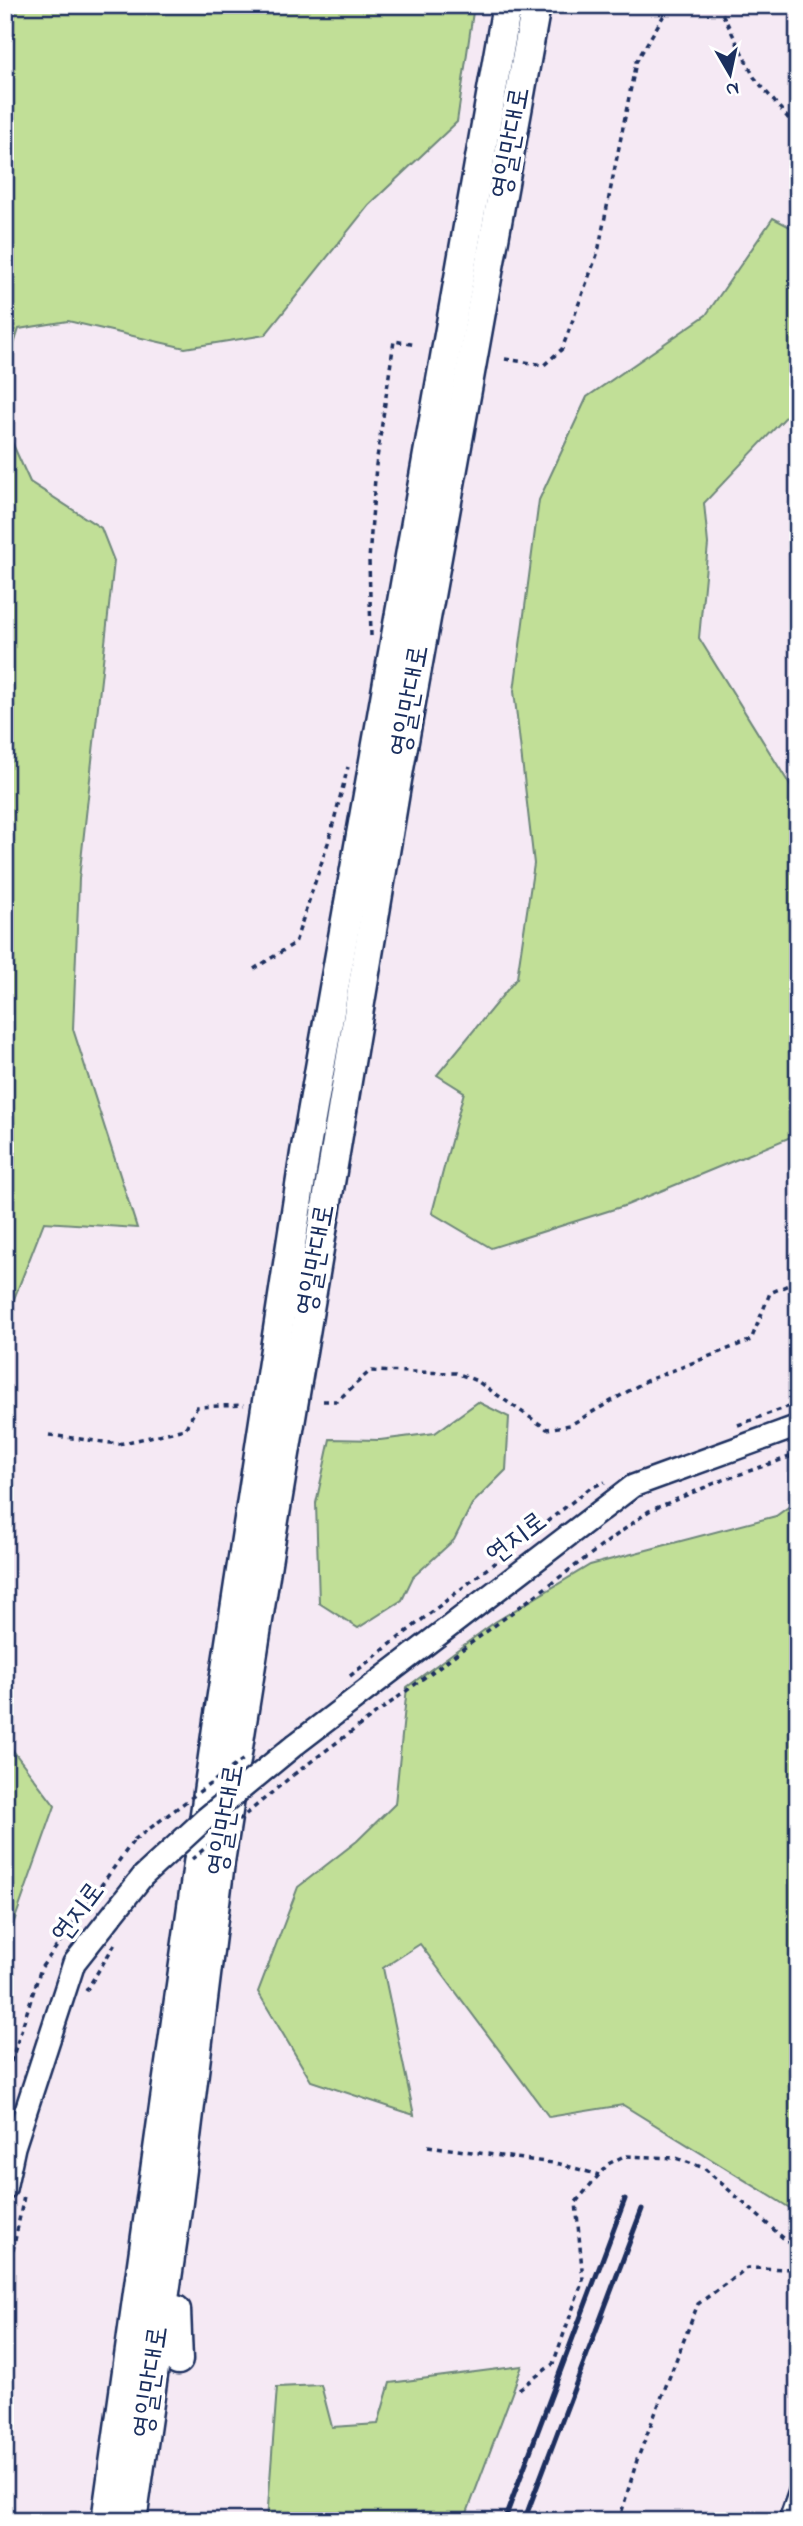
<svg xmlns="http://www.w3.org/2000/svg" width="803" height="2526" viewBox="0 0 803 2526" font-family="'Indie Flower','Poor Story',sans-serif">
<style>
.green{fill:#c1df97;stroke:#6e877a;stroke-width:2}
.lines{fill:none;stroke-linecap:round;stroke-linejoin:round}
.street-casing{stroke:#1b2f5e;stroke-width:21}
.secondary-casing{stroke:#1b2f5e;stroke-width:26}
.highway-casing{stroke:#1b2f5e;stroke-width:33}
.path{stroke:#1b2f5e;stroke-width:3.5;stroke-dasharray:5 5;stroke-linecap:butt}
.street{stroke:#fff;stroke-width:16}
.secondary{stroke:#fff;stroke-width:21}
.highway{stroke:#fff;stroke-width:28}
.rail{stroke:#1b2f5e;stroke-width:5}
.secondary-bridge-casing{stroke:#1b2f5e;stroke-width:26;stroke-linecap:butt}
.path-bridge{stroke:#1b2f5e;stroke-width:3.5;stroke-dasharray:5 5;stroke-linecap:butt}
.secondary-bridge{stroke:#fff;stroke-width:21}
.labels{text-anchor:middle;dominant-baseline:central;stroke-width:7;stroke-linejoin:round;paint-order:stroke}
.street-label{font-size:28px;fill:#1b2f5e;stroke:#fff}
</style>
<rect width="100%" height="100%" fill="#f5e9f4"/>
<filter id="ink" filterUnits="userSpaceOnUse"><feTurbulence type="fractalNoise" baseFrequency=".0143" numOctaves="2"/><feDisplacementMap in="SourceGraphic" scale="14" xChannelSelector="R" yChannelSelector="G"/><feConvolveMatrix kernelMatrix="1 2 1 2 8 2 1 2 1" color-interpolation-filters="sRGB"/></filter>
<g filter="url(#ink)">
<g class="green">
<path d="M5,5H474L457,122L369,205L265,335L185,348L68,321L19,329L5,372Z"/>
<path d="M773,218L798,231V404L704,503L708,544L699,638L798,798V1134L627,1205L491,1248L432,1213L464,1092L437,1075L517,978L534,864L514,691L539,500L587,397L706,315Z"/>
<path d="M5,427L30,482L101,528L114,561L79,879L73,1029L137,1228L44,1222L5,1322Z"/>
<path d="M478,1402L509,1417L506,1470L472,1504L454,1540L413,1577L402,1600L358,1628L319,1603L316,1503L330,1439L380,1440L435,1433Z"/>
<path d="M798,1500V2213L623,2105L549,2117L420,1944L383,1968L414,2115L311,2081L258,1992L298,1887L357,1841L395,1804L407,1687L495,1622L590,1565L776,1516Z"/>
<path d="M5,1740L55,1806L5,1947Z"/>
<path d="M522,2366L464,2521H267L277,2387L321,2385L332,2427L378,2424L390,2383Z"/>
</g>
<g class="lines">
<g class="street-casing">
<path id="street" d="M787,2521L798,2490"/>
</g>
<g class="secondary-casing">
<g id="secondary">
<path d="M296,1744L633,1486L798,1426"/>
<path d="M5,2189L14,2147L74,1963L143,1876"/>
</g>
</g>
<g class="highway-casing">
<g id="highway">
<path d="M176,2310L178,2360"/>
<path d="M106,2521L218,1721L305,1153L507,5"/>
<path d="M132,2521L178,2202L220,1862L269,1550L397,780L536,5"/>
</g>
</g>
<g class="path">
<path d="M718,5L754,77L798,130"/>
<path d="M505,359L544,365L562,349L598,252L636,62L670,5"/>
<path d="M371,636L369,560L376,465L394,341L417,345"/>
<path d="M254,969L295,943L328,843L348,767"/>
<path d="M323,1401H337L370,1371L456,1373L477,1381L547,1429L570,1425L646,1381L751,1340L770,1293L798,1281"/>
<path d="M738,1425L798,1403"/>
<path d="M49,1435L119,1444L185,1429L197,1407L244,1405"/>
<path d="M350,1676L590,1488L605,1482"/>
<path d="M293,1775L649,1511L715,1483L798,1454"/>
<path d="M86,1991L115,1944"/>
<path d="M5,2081L41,1968L134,1840"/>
<path d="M428,2146L560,2164L599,2175"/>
<path d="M5,2290L24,2196"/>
<path d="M519,2389L553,2364L583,2280L576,2202L608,2164L624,2156L676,2158L704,2168L798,2251"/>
<path d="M619,2521L637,2460L698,2304L747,2268L798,2269"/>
</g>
<use href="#street" class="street"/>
<use href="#secondary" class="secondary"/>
<use href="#highway" class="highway"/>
<g class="rail">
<path d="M504,2521L625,2199"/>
<path d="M524,2521L642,2209"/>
</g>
<g class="secondary-bridge-casing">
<path id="secondary-bridge" d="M143,1876L206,1818L296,1744"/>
</g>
<g class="path-bridge">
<path d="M134,1840L245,1758"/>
<path d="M192,1859L293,1775"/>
</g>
<use href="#secondary-bridge" class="secondary-bridge"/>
</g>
</g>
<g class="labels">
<g class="street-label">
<text transform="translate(512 143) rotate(-80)">영일만대로</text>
<text transform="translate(411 701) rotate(-80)">영일만대로</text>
<text transform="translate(317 1260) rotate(-80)">영일만대로</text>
<text transform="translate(517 1539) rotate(-37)">연지로</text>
<text transform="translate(227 1820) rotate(-81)">영일만대로</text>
<text transform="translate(79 1913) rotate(-53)">연지로</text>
<text transform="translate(152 2382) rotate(-82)">영일만대로</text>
</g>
</g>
<rect width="803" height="2526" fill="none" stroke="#fff" stroke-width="28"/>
<rect x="14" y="14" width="775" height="2498" fill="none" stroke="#1b2f5e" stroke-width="2.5" filter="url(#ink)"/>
<g transform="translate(730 74) rotate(171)" stroke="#ffffff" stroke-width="5" paint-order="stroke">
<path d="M0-5L12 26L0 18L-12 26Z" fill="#1b2f5e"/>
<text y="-10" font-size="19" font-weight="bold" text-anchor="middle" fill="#1b2f5e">N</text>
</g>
</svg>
